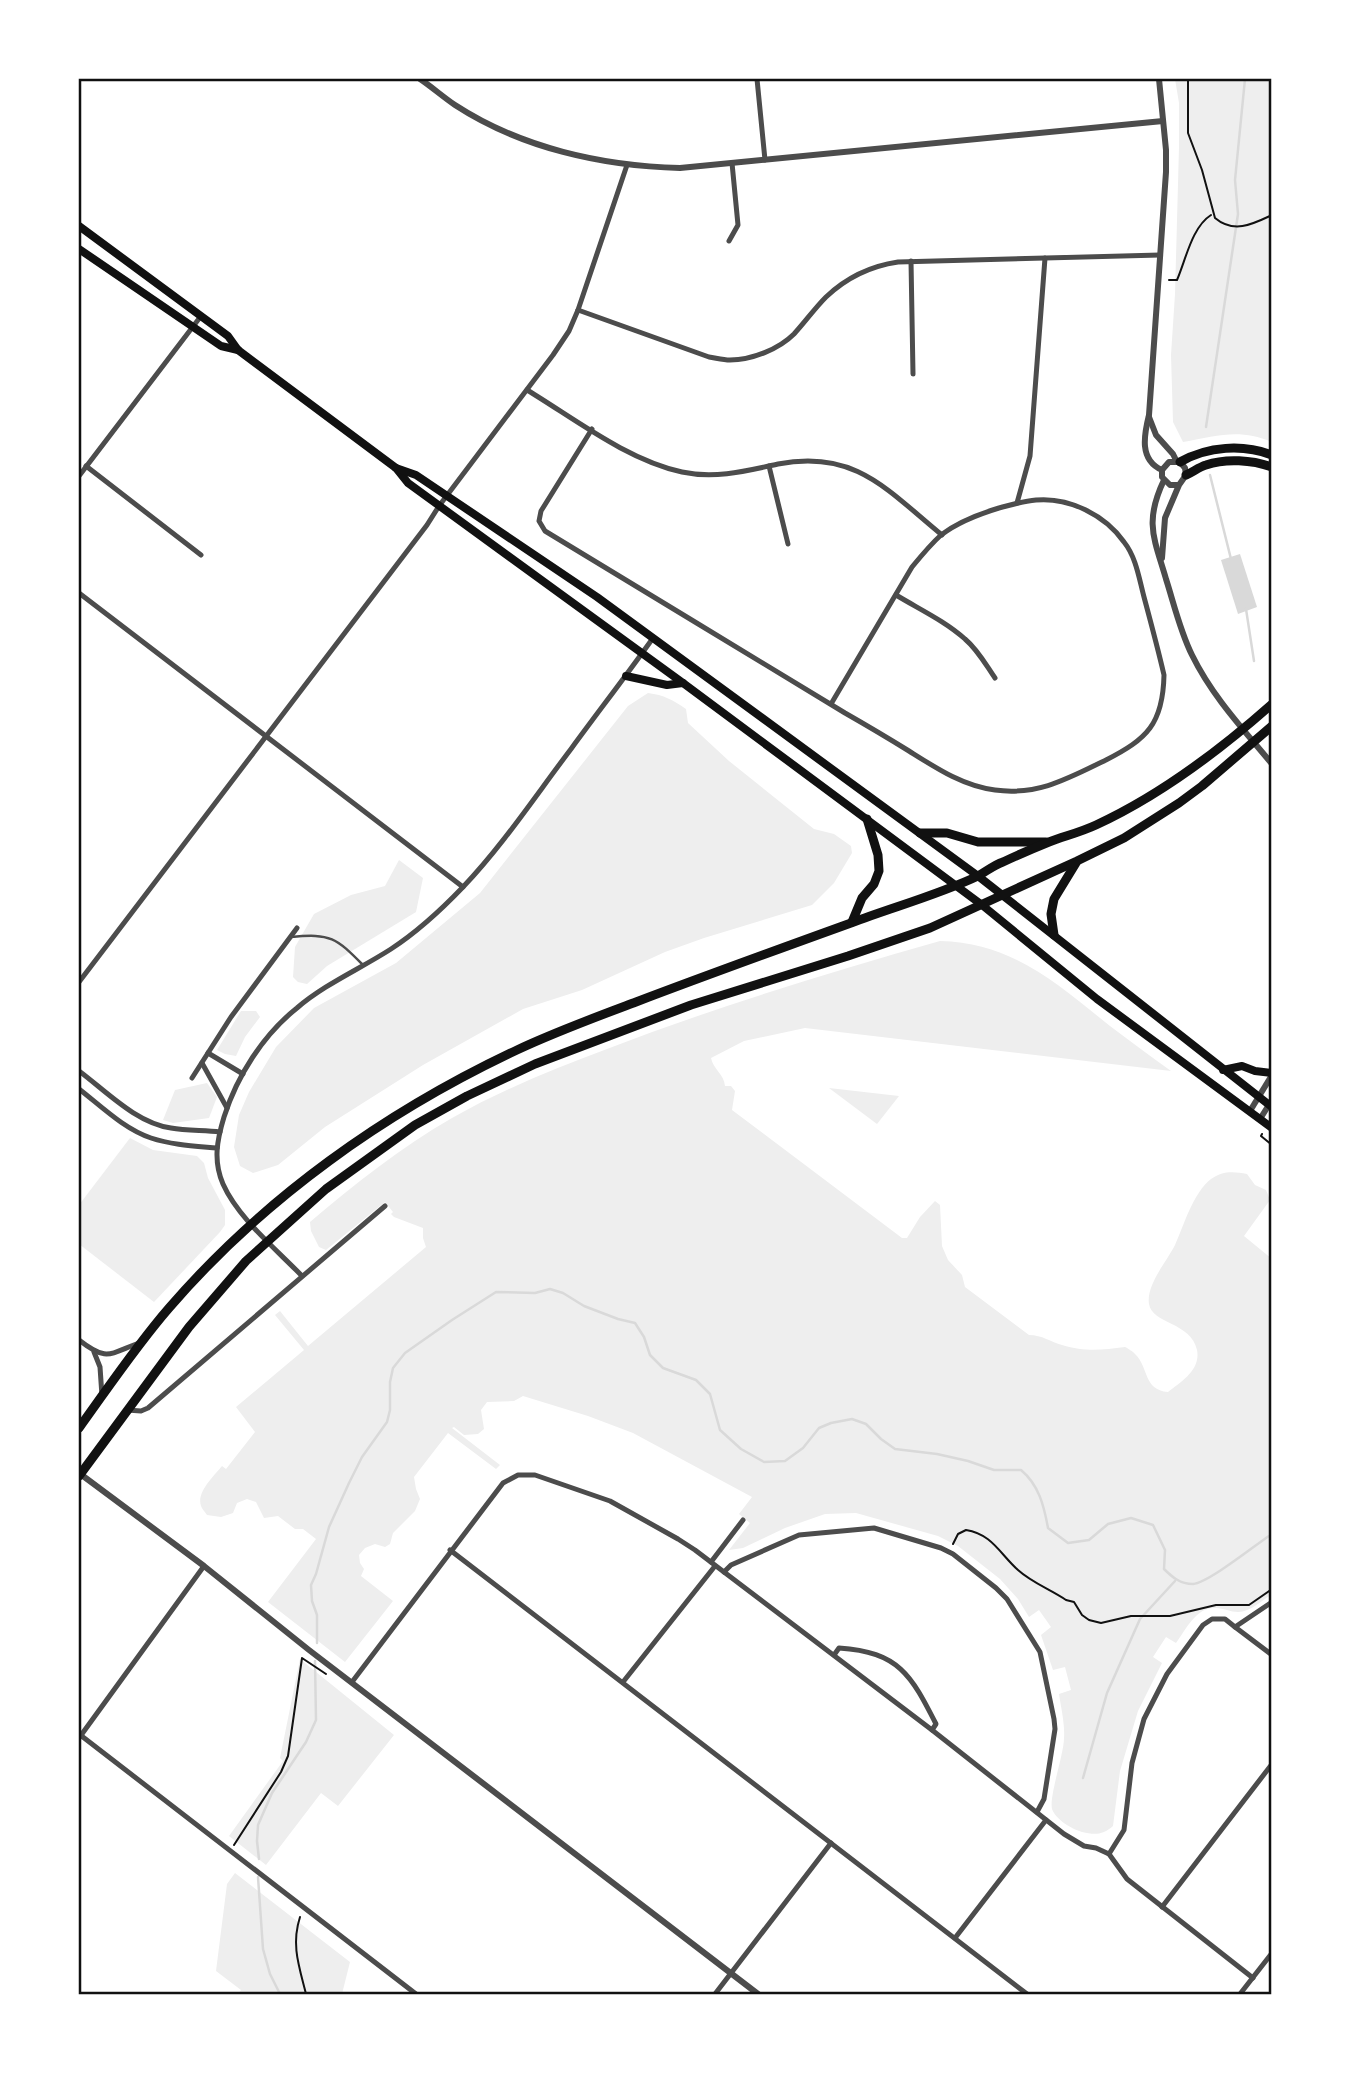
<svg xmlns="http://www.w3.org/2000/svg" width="1351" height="2073" viewBox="0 0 1351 2073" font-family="'Playfair Display',serif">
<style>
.green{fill:#eee}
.water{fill:#d9d9d9}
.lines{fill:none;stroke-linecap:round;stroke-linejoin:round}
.stream{stroke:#d9d9d9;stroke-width:2.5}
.path{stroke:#111;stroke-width:2}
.service{stroke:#4c4c4c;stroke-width:2.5}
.minor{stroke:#4c4c4c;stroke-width:5}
.tertiary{stroke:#4c4c4c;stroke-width:6}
.primary{stroke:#111;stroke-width:8}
.trunk{stroke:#111;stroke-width:9}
.neatline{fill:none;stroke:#111;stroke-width:2.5}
</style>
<rect width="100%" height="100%" fill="#fff"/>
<g class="green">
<path d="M1175,79H1272V442C1239,428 1217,436 1183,442L1173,422L1171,355L1175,294L1179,147V103Z"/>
<path d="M648,693C664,695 673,700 686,709L688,723L729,761L814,829L834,834L851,846L852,853L834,883L812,905L704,938L665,952L582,990L523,1009L423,1065L325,1127L278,1165L253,1173L240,1166L234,1147L239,1115L249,1092L276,1047L314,1008L396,963L480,893L628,706Z"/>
<path d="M399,860L423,878L416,912L327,966L307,984L298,982L293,977L295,947L314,914L351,895L385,886Z"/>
<path d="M940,941C1013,943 1056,983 1110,1026C1130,1041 1150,1056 1171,1071L805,1028L744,1041L711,1058C713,1069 724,1074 725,1086H731L735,1091L732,1110L902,1238H907L920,1217L935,1201L940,1205L942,1246L948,1260L962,1275L965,1287L1029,1335C1042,1335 1051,1342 1062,1345C1085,1352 1102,1350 1125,1347C1126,1347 1135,1353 1135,1354C1149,1367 1143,1390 1168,1392C1181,1382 1201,1370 1197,1350C1191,1322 1152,1324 1149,1304C1146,1285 1167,1261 1175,1245C1184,1225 1193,1193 1211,1179C1222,1171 1233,1171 1247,1174L1255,1185L1266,1190L1270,1200L1244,1236L1272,1259V1594C1263,1600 1250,1612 1238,1612C1231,1612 1223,1608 1216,1608C1197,1606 1186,1629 1176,1643L1166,1637L1153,1657L1162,1663L1138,1711L1120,1771L1113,1826C1103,1835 1095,1835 1082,1832C1072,1829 1056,1820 1052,1809C1049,1796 1064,1754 1064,1738C1065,1723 1061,1708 1059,1694L1071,1690L1065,1667L1053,1670L1041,1635L1051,1627L1039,1610L1029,1617L1018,1599L1000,1579L958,1546L938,1536L856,1513L825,1514L785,1528L743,1548L729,1550L750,1523L739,1514L752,1497L633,1433L588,1416L523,1396L514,1401L487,1402L481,1410L484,1429L478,1434L464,1435L454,1427L452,1428L500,1465L496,1469L448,1433L414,1477L416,1489L420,1499L415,1511L393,1533L390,1544L385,1547L375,1544L365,1548L359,1555L360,1563L364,1569L361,1576L393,1601L345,1662L268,1602L316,1539L303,1529H295L278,1516L264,1518L256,1502L247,1499L237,1503L233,1513L221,1517L207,1515C205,1512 202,1509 201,1506C196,1492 215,1475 222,1466L226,1469L255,1432L236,1407L304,1350L275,1315L280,1311L308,1346L426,1247L423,1238V1228L394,1217L391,1214L393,1212L385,1202L326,1250L319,1247L311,1231L310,1222C355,1184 401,1147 452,1118C501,1090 554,1069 607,1049C716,1007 828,973 940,941Z"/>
<path d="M241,1011H256L260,1017L245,1037L236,1056L225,1054L217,1050Z"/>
<path d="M207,1083L217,1097L209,1118L173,1123L163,1120L175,1090Z"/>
<path d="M829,1088L899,1096L877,1124Z"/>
<path d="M130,1138L153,1150L197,1156L204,1163L208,1178L225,1210V1225L220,1232L154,1302L79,1244V1205Z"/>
<path d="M300,1659L394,1735L338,1806L321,1793L266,1865L229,1836L283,1761L280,1758Z"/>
<path d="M235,1873L350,1962L342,1994H238L241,1990L216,1971L227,1884Z"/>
</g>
<path class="water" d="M1240,554L1257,607L1238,614L1221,560Z"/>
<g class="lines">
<g class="stream">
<path d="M1206,427L1238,214L1235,180L1245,79"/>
<path d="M1210,475L1231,559"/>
<path d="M1246,609L1254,661"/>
<path d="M317,1643V1615L312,1601L311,1585L316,1574L329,1527L349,1483L362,1457L387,1422L390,1410V1382L393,1368L405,1353L452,1320L496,1292L535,1293L550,1289L563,1293L584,1306L618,1319L635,1323L644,1337L650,1355L663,1368L696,1380L710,1394L720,1430L741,1449L764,1462L785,1461L803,1448L819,1428L831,1423L852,1419L866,1424L881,1439L895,1449L937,1454L968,1461L994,1470H1021C1039,1485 1044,1506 1048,1528L1068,1543L1089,1540L1108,1524L1131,1518L1153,1525L1165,1550L1164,1569C1172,1577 1180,1584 1193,1584C1208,1583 1254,1546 1269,1536H1272"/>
<path d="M1083,1778L1107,1693L1140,1619L1175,1581"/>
<path d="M259,1859L257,1841L258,1825L272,1793L306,1742L316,1720L315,1661"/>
<path d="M258,1877L263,1949L270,1974L280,1994"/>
</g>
<g class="path">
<path d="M1188,79V133L1202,170L1215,218C1234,234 1253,224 1272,215"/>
<path d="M1169,280H1177C1186,259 1192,227 1211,215"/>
<path d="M1262,1134L1261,1136L1272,1145"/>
<path d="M953,1544L958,1534L966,1530C992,1534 1000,1554 1018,1570C1031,1582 1051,1590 1066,1600L1074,1602L1082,1615L1089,1620L1101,1623L1131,1616H1170L1216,1605H1249L1272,1589"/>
<path d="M234,1845L281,1772L288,1756L302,1658L326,1674"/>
<path d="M300,1917C291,1945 299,1966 306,1994"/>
</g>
<path class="service" d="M291,937C331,933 336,938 363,965"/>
<g class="minor">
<path d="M757,79L765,160"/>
<path d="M729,241L738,225L732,163"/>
<path d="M911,261L913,374"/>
<path d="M578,310L709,357C716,358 723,360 730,360C752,360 779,349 794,334C805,322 815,308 826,297C846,278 871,266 898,262L1160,255"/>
<path d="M527,390C575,419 627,460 682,472C715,479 746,471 778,464C855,449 887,490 942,535"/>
<path d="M592,429L541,511L539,521L545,531C645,592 745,652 845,713C866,725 888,738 909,751C936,768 963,786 995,790C1038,796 1069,778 1106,760C1147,739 1163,724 1164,675C1158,649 1151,623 1144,597C1139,578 1136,557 1124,542C1105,515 1069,497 1036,500C1023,501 1011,505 999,508C979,514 958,522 941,535C930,545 921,556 912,567L831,704"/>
<path d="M86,466L201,555"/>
<path d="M769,466L788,544"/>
<path d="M79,476L201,316"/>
<path d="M1017,503L1030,456L1045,258"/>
<path d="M79,593L463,887"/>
<path d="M896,595C919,609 945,621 965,639C978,650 986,665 995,678"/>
<path d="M79,982L427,525L439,506L553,355L569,331L578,310L627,165"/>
<path d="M208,1053L243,1074"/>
<path d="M202,1063L227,1108"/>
<path d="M79,1071C106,1091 136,1123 171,1128C187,1131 204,1130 220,1132"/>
<path d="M192,1078L231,1017L297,928"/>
<path d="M79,1089C101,1106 124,1129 151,1138C172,1145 195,1146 217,1148"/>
<path d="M302,1276C276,1249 238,1218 223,1184C213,1161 217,1140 224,1117C237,1076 263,1035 297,1008C325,984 360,969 391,949C417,932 442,909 463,887C503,845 536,795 571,749C598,712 626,676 653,638"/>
<path d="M79,1340C107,1362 109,1354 139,1343"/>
<path d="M94,1352L100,1367L102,1396"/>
<path d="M127,1410L141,1411L148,1408L385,1206"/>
<path d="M450,1550L1027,1994"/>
<path d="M711,1562L743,1520"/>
<path d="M724,1572L731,1565L799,1535L874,1528L941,1548L953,1554L996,1588L1007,1599L1040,1652L1054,1719L1055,1729L1044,1799L1037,1812"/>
<path d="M1235,1627L1272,1655"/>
<path d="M834,1655L839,1648C899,1652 911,1675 936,1724L932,1730"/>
<path d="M352,1682L503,1483L518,1475H535L610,1501L678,1539L695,1550L932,1730L1064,1834L1084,1846L1096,1848L1109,1854L1127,1879L1253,1978"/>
<path d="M623,1682L715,1566"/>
<path d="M79,1734L416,1994"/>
<path d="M79,1738L204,1566"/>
<path d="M1109,1854L1124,1830L1132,1763L1144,1719L1167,1674L1203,1625L1212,1619H1225L1235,1627L1272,1602"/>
<path d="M1162,1907L1272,1764"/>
<path d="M955,1938L1046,1820"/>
<path d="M715,1994L831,1843"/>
<path d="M1240,1994L1272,1953"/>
</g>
<g class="tertiary">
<path d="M420,79C432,87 443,97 455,105C521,148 602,166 680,168L1163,121"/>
<path d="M1159,79L1166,150V172L1149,415C1144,435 1139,460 1162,470"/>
<path d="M1149,417L1156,435L1173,454L1176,460"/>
<path d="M1164,480C1144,522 1154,538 1166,579C1174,604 1180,631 1192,655C1212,696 1243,729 1272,764"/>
<path d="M1162,558L1165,518L1179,485L1186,475L1185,468L1180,462H1169L1162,470V477L1170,485H1179"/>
<path d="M1250,1111L1272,1075"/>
<path d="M1260,1119L1272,1100"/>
<path d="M79,1473L204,1566L309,1650L758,1994"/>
</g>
<g class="primary">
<path d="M79,226L228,336L238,350L396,468L408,483L683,683L982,905L1097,999L1272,1128"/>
<path d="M79,249L221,346L238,350"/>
<path d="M396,468L416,475L597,597L978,876L1272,1107"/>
<path d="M626,676L667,685L683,683"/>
<path d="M1223,1070L1242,1066L1255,1071L1272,1073"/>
</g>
<g class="trunk">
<path d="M1180,462C1208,446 1243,444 1272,455"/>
<path d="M1186,475C1193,472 1199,467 1206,465C1226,458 1252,460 1272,467"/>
<path d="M920,833H947L978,842H1046"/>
<path d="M852,922L862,898L874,884L879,871L878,855L867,819"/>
<path d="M1054,935L1051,914L1054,899L1076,863"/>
<path d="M79,1428C108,1388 136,1346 169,1308C264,1198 385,1112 517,1050C555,1032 596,1017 636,1002C707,975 779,949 851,923C893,907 938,895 978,876C987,871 994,865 1003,862C1018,855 1034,848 1049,842C1065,836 1081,832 1096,825C1161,795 1219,751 1272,704"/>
<path d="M79,1476L189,1327L246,1261L326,1189L415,1125L467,1096L535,1064L691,1005L848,956L930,928L1077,861L1124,838L1179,803L1202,786L1272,726"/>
</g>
</g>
<rect width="1351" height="2073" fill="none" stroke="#ffffff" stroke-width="161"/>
<rect x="80" y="80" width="1190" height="1913" class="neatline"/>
</svg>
